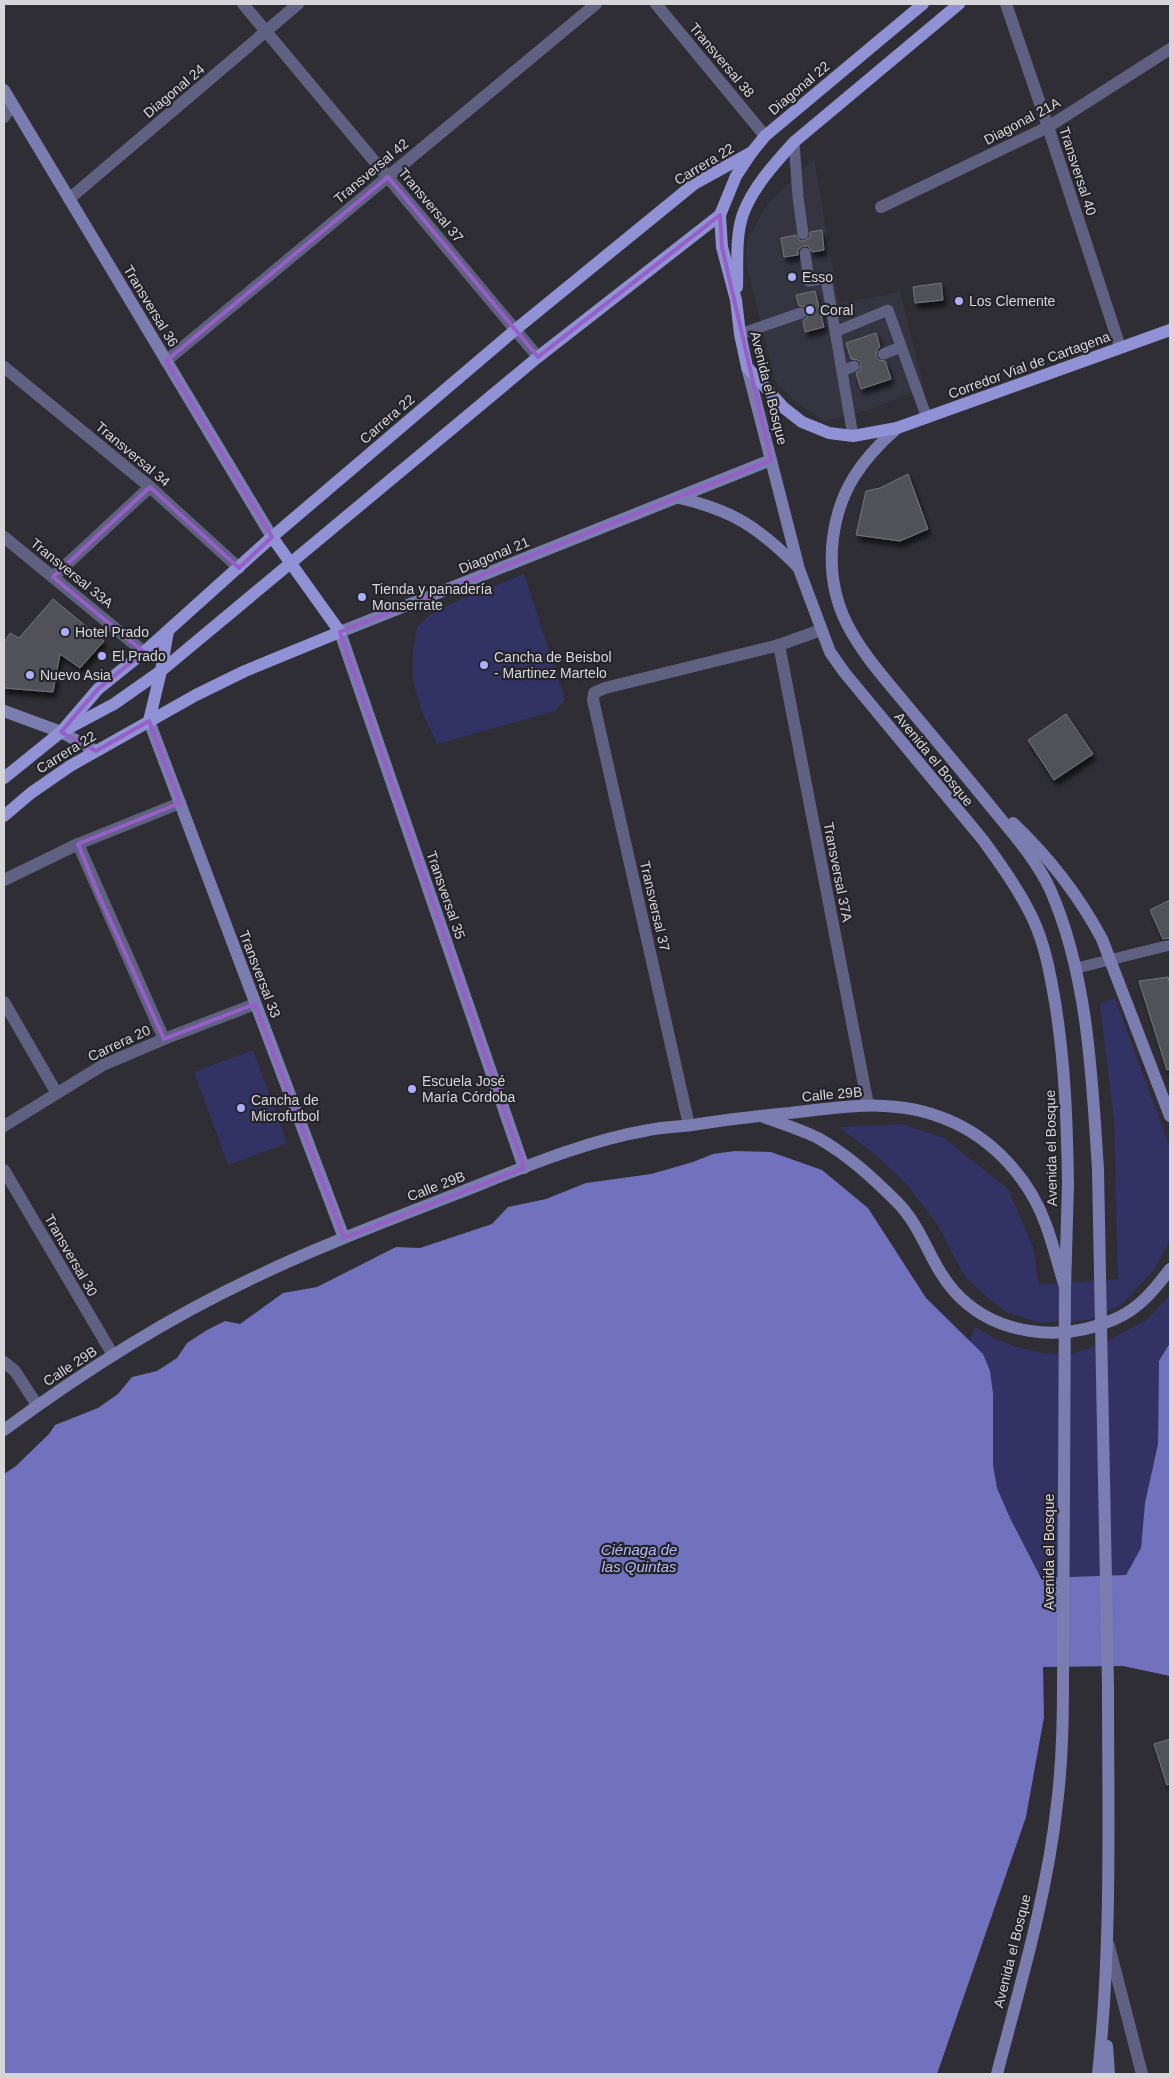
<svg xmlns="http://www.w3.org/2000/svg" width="1174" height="2078" viewBox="0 0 1174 2078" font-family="Arial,sans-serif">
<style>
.built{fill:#343541}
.green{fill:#333265}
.water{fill:#7171be}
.building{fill:#515158;stroke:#75767c;filter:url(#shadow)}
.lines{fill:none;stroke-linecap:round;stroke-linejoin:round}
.lane{stroke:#606182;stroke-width:11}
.street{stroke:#606182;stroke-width:12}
.secondary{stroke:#7b7db1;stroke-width:12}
.primary{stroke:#9092d5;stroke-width:12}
.secondary-bridge{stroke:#7b7db1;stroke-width:12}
.marked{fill:none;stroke:#965fc7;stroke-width:4;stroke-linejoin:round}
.poi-dot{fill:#acaffb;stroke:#24242a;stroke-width:2}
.labels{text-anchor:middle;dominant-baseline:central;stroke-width:4.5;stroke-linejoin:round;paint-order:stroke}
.street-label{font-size:14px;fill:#d6d6da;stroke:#24242a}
.poi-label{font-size:14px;fill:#d6d6da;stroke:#24242a;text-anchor:start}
.water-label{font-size:15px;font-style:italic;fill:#b7baf8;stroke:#24242a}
</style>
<defs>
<filter id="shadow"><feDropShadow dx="3" dy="5.5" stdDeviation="2.5" flood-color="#0009"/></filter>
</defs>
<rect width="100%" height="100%" fill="#2e2e34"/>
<path class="built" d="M814,159L839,303L900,292L924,388L866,411L825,421L794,401L775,381L746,262L747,239L769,202Z"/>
<g class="green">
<path d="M524,574L565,699L555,711L437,744L421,710L413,680V651L417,627L431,614L457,601Z"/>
<path d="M1115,998L1169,1145L1170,1240L1154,1270L1121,1305L1088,1320L1041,1323L1008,1313L989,1299L965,1277L937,1224L907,1185L876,1155L839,1127L902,1124L944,1138L1008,1189L1033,1247L1039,1285L1118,1279L1114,1120L1100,1004Z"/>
<path d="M253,1050L287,1143L228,1165L194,1072Z"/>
<path d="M1170,1295V1343L1159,1361L1158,1444L1145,1503L1141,1548L1126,1575L1042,1578L1010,1518L997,1488L993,1465V1393L983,1354L970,1341L975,1327L994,1338L1014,1346L1042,1353L1069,1355L1104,1343L1146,1320Z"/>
</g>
<path class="water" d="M735,1151L771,1152L822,1170L868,1208L926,1298L983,1354L990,1371L993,1393V1465L997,1488L1010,1518L1041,1578L1126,1575L1141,1548L1145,1503L1158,1444L1159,1361L1170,1343V1676L1123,1666L1043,1667L1044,1717L1026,1817L937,2074H4V1474L16,1466L49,1434L55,1425L98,1408L118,1394L132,1377L157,1371L177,1358L187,1343L207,1330L225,1321L240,1324L283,1293L317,1287L396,1247L420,1248L492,1224L508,1207L546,1199L586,1183L651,1174L693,1162L713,1154Z"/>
<g class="building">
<path d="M822,230L824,250L812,252L808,246H803L798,250V255L784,257L781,238L796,235L800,241H804L810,237V232Z"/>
<path d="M941,283L943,300L915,303L913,287Z"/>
<path d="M815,291L824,327L805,332L803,320L807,318L808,311L806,307L799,306L796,295Z"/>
<path d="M876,333L880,347L877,350L876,356L879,360L885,361L891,379L861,389L856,373L860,370L861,364L858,360L851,359L846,343Z"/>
<path d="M908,474L928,529L900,541L856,535L866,491L880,488Z"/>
<path d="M53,599L104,641L80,668L60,654L53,692L4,688V642L10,633L19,638Z"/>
<path d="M1066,714L1093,754L1054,780L1028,740Z"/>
<path d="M1170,900V938L1163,939L1150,910Z"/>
<path d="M1168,977L1170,985V1069L1167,1070L1139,981Z"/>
<path d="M1170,1739V1784L1167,1785L1154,1744Z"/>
</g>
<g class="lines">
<g class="lane">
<path d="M794,142L798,197L803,234"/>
<path d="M805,253L809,281L826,278L853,436"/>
<path d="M835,332L888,310L927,418"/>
<path d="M740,334L801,313"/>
<path d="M883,354L901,347"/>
<path d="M842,371L854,366"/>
<path d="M1077,968L1170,945"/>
</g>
<g class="street">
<path d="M243,4L538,357"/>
<path d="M656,4L765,136"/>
<path d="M1006,4L1048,127L1120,347"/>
<path d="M4,117L12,104"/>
<path d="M69,199L298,4"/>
<path d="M881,207L1048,127L1170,49"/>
<path d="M166,361L596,4"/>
<path d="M4,367L150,487L239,568"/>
<path d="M4,537L144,652"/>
<path d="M53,577L150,487"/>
<path d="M779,645L868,1105"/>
<path d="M78,844L180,803"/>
<path d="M4,880L78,844L164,1039"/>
<path d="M4,1002L56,1092"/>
<path d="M689,1125L593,700L594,693L605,688L779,645L821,630"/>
<path d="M4,1126L103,1065L164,1039L255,1004"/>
<path d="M4,1170L113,1355"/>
<path d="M4,1362L15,1371L37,1405"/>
<path d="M1109,1946L1142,2074"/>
</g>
<g class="secondary">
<path d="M4,90L272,537"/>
<path d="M747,367L799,569L830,652L844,672L983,840C1001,865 1019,890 1032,917C1045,944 1050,973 1055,1002C1065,1063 1067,1122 1068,1184"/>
<path d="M897,428C862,459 839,490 833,538C824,611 861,650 904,702C935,739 966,776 996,813C1015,836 1037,861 1050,889C1088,975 1092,1077 1098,1170"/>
<path d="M679,498C733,510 759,528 798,567"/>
<path d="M4,711L61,732L96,751"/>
<path d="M149,721L344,1238"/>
<path d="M1013,823C1049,857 1078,894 1102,939L1170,1116"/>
<path d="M761,1116C779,1123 800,1129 818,1138C848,1155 873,1178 897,1202C923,1228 930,1264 954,1291C994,1336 1062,1343 1115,1319C1139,1309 1155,1289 1170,1269"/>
<path d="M524,1168L340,632L771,460"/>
<path d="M4,1430C81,1373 164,1320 251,1279C317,1247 387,1221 456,1194C517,1170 584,1141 649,1130C663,1127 678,1127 692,1125C724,1120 757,1116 790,1113C844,1107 895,1097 948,1120C992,1138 1030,1179 1046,1225C1053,1244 1058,1264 1064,1284"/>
<path d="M1107,2046L1109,2074"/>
<path d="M997,2074C1020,1985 1047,1896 1057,1804C1062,1765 1063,1726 1063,1687"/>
<path d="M1098,2074C1112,1945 1108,1816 1108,1686"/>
</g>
<g class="primary">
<path d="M923,4L765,136L752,152L736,176L720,215L722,247L736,300L740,334L747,367L784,408L802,422L829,433L853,436L897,428L1170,330"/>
<path d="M737,287C738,264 735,237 743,214C753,187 775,163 794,142L959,4"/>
<path d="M149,721L161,671L168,631"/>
<path d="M67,729L114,704L161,671L538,357L720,215"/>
<path d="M4,778L61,732L98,689L144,652L272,537L515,330L694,184L752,152"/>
<path d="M4,816L31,793L70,766L196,695L245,671L340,632L272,537"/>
</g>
<g class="secondary-bridge">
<path d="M1098,1170L1108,1686"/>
<path d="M1063,1687L1065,1289L1068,1184"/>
</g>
</g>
<path class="marked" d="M388,177L538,357L720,215L722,247L771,460L340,632L524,1168L344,1238L255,1004L164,1039L97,891L78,844L180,803L149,721L96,751L61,732L98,689L144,652L53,577L150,487L239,568L272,537L166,361Z"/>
<g class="poi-dot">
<circle cx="792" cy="277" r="5"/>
<circle cx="959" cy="301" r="5"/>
<circle cx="810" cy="310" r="5"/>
<circle cx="362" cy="597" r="5"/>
<circle cx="65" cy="632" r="5"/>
<circle cx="102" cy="656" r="5"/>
<circle cx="484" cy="665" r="5"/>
<circle cx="30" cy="675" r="5"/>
<circle cx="412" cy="1089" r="5"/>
<circle cx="241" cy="1108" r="5"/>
</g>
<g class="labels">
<g class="street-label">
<text transform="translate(722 60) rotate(50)">Transversal 38</text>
<text transform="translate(799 88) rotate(-40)">Diagonal 22</text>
<text transform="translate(174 91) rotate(-40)">Diagonal 24</text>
<text transform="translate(1022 121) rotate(-28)">Diagonal 21A</text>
<text transform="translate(704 164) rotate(-31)">Carrera 22</text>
<text transform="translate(371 171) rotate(-40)">Transversal 42</text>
<text transform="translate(1078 171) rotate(72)">Transversal 40</text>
<text transform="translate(431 205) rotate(50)">Transversal 37</text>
<text transform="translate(151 306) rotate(59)">Transversal 36</text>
<text transform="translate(1029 365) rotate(-20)">Corredor Vial de Cartagena</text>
<text transform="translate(769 388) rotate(76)">Avenida el Bosque</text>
<text transform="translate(387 419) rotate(-41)">Carrera 22</text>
<text transform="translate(133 454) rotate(40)">Transversal 34</text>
<text transform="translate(494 555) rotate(-22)">Diagonal 21</text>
<text transform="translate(72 573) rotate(39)">Transversal 33A</text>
<text transform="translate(66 752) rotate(-32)">Carrera 22</text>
<text transform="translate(934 759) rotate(51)">Avenida el Bosque</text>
<text transform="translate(838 872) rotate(79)">Transversal 37A</text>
<text transform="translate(446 895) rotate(71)">Transversal 35</text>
<text transform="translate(655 906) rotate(77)">Transversal 37</text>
<text transform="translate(260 974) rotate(69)">Transversal 33</text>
<text transform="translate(119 1043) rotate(-25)">Carrera 20</text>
<text transform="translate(832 1094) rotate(-5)">Calle 29B</text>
<text transform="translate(1051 1148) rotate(-91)">Avenida el Bosque</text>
<text transform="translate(436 1186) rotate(-21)">Calle 29B</text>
<text transform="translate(71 1255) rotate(60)">Transversal 30</text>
<text transform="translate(70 1366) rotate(-33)">Calle 29B</text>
<text transform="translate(1049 1552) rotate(-90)">Avenida el Bosque</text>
<text transform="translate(1012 1951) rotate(-76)">Avenida el Bosque</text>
</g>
<g class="poi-label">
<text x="802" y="277">Esso</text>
<text x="969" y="301">Los Clemente</text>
<text x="820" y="310">Coral</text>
<text x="372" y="589">Tienda y panadería<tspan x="372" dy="16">Monserrate</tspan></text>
<text x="75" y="632">Hotel Prado</text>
<text x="112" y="656">El Prado</text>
<text x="494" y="657">Cancha de Beisbol<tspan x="494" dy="16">- Martinez Martelo</tspan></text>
<text x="40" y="675">Nuevo Asia</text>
<text x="422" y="1081">Escuela José<tspan x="422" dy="16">María Córdoba</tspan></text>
<text x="251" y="1100">Cancha de<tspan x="251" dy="16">Microfutbol</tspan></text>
</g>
<g class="water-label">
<text x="639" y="1549">Ciénaga de<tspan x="639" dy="17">las Quintas</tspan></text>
</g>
</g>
<rect width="1174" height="2078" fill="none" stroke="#d6d6da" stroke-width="10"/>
</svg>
